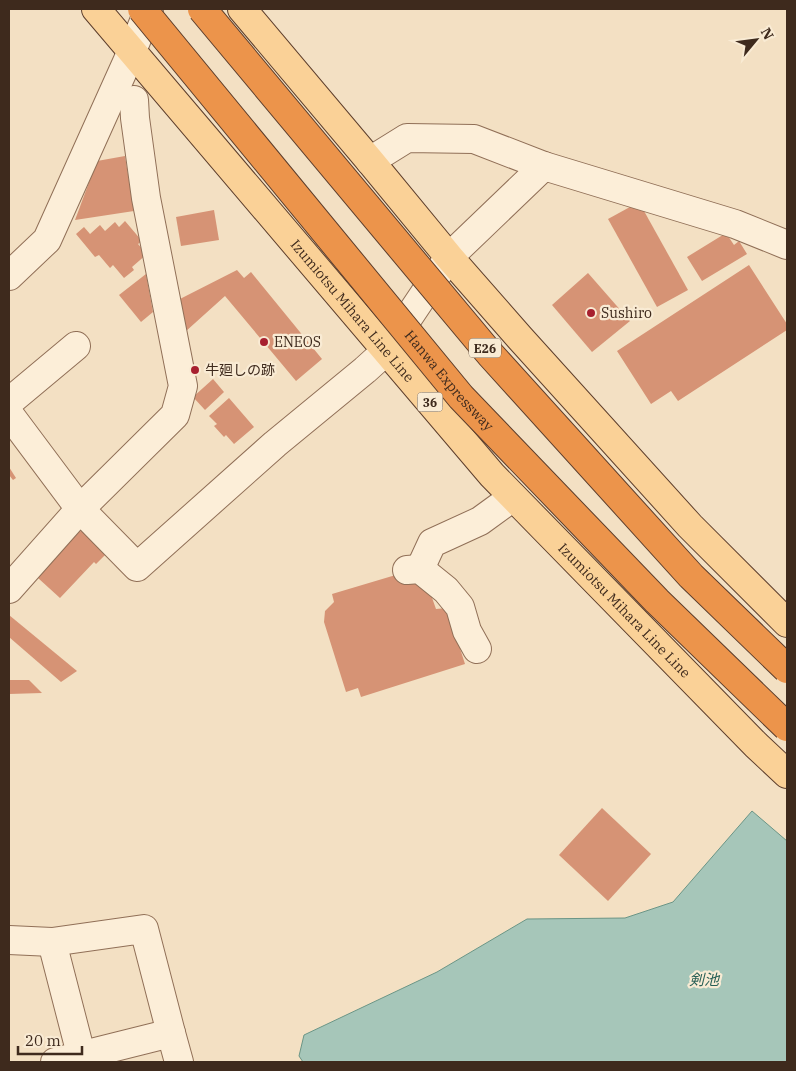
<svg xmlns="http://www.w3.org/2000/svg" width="796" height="1071" viewBox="0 0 796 1071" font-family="'IBM Plex Serif','Noto Sans JP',serif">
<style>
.water{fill:#a6c6b9;stroke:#6b9586}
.building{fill:#d69375}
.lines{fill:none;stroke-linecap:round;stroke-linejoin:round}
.minor-casing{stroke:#906f57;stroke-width:30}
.major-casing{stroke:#5d3e2c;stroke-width:30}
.minor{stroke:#fceed8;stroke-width:28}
.major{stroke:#fad197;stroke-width:28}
.highway-bridge-casing{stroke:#5d3e2c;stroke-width:30;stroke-linecap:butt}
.highway-bridge{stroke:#ec944b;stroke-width:28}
.poi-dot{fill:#a7202f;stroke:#f9ebd4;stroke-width:2}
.labels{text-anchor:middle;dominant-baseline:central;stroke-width:4.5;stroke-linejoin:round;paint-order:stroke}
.shield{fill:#f9ebd4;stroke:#766454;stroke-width:1}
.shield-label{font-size:12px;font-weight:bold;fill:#3e2a1d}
.street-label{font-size:14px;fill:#3e2a1d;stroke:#f9ebd4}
.poi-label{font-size:14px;fill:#3e2a1d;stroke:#f9ebd4;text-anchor:start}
.water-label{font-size:15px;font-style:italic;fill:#2a6057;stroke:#f9ebd4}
</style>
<rect width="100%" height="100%" fill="#f3e0c3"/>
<path class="water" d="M752,811L787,841V1062H303L299,1056L304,1035L437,972L527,919L625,918L673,902Z"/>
<g class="building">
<path d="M125,156L134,211L75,220L97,161Z"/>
<path d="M639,202L688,290L657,307L608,219Z"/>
<path d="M214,210L219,240L181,246L176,217Z"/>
<path d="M125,221L142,241L138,244L147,254L132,267L134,270L124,278L113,265L110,268L99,255L95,257L76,234L84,227L90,234L100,225L105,231L115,222L119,227Z"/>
<path d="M726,233L734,245L739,241L747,254L702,281L687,257Z"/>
<path d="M749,265L787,324V330L678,401L671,391L651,404L617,351Z"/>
<path d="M237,270L244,278L251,272L322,359L296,381L225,296L185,332L176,301Z"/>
<path d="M588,273L630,321L592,352L552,305Z"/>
<path d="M146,274L153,312L141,322L119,295Z"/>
<path d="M213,379L224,392L205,410L193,397Z"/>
<path d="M229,398L254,427L234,444L226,435L224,437L214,426L217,424L209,416Z"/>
<path d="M9,467L16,478L13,480L9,475Z"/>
<path d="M83,531L106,554L96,564L94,562L60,598L38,578L41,574L38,571L73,532Z"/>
<path d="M399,574L417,577L430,592L436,609L447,608L465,664L361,697L358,688L346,692L324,622L325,611L334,602L332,594Z"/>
<path d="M9,615L77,671L61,682L9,637Z"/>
<path d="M9,680H29L42,693L9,694Z"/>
<path d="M602,808L651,854L608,901L559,855Z"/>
</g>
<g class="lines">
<g class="minor-casing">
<g id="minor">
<path d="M370,161L407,138L474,139L544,166"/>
<path d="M9,276L47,240L132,51L149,9"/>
<path d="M9,402L76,346"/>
<path d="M9,414L80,509L137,567L275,444L365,370L386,351L449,257L544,166L735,224L787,245"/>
<path d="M420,569L432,543L480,521L513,497"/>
<path d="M407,570L420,569L446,590L460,607L467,631L477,649"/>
<path d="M9,589L80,509L175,415L183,386L146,198L135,118L134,100"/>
<path d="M9,940L52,942L144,929L171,1033L179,1062"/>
<path d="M52,942L83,1062"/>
<path d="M55,1062L171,1033"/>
</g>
</g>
<g class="major-casing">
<g id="major">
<path id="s1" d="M96,9L492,475L756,745L787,774"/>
<path d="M242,9L370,161L449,257L520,338L690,526L787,623"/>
</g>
</g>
<use href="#minor" class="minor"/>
<use href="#major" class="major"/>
<g class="highway-bridge-casing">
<g id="highway-bridge">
<path id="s2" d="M142,9L461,397L657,601L787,727"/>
<path d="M202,9L490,354L691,576L787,669"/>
</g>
</g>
<use href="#highway-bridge" class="highway-bridge"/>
</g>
<g class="poi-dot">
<circle cx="591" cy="313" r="5"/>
<circle cx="264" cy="342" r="5"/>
<circle cx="195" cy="370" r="5"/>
</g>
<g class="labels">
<g class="shield">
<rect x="469" y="338.5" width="32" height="19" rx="4"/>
<rect x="417.5" y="392.5" width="25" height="19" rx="4"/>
</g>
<g class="shield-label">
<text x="485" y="348">E26</text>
<text x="430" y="402">36</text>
</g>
<g class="street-label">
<text stroke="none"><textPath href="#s1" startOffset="396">Izumiotsu Mihara Line Line</textPath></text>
<text stroke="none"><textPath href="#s2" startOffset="482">Hanwa Expressway</textPath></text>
<text stroke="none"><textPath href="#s1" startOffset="801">Izumiotsu Mihara Line Line</textPath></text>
</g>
<g class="poi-label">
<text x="601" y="313">Sushiro</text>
<text x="274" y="342">ENEOS</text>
<text x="205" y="370">牛廻しの跡</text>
</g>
<g class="water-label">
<text x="704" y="979">剣池</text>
</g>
</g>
<rect width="796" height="1071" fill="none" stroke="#3e2a1d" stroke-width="20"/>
<g transform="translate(756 40) rotate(61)" stroke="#f9ebd4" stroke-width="4" paint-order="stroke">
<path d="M0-4L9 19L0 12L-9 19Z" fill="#3e2a1d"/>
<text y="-8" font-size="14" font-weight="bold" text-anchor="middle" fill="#3e2a1d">N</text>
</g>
<path d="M18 1046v8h64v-8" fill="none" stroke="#3e2a1d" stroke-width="2.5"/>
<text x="25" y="1046" font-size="15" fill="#3e2a1d" stroke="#f9ebd4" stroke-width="4" paint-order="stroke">20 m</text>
</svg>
